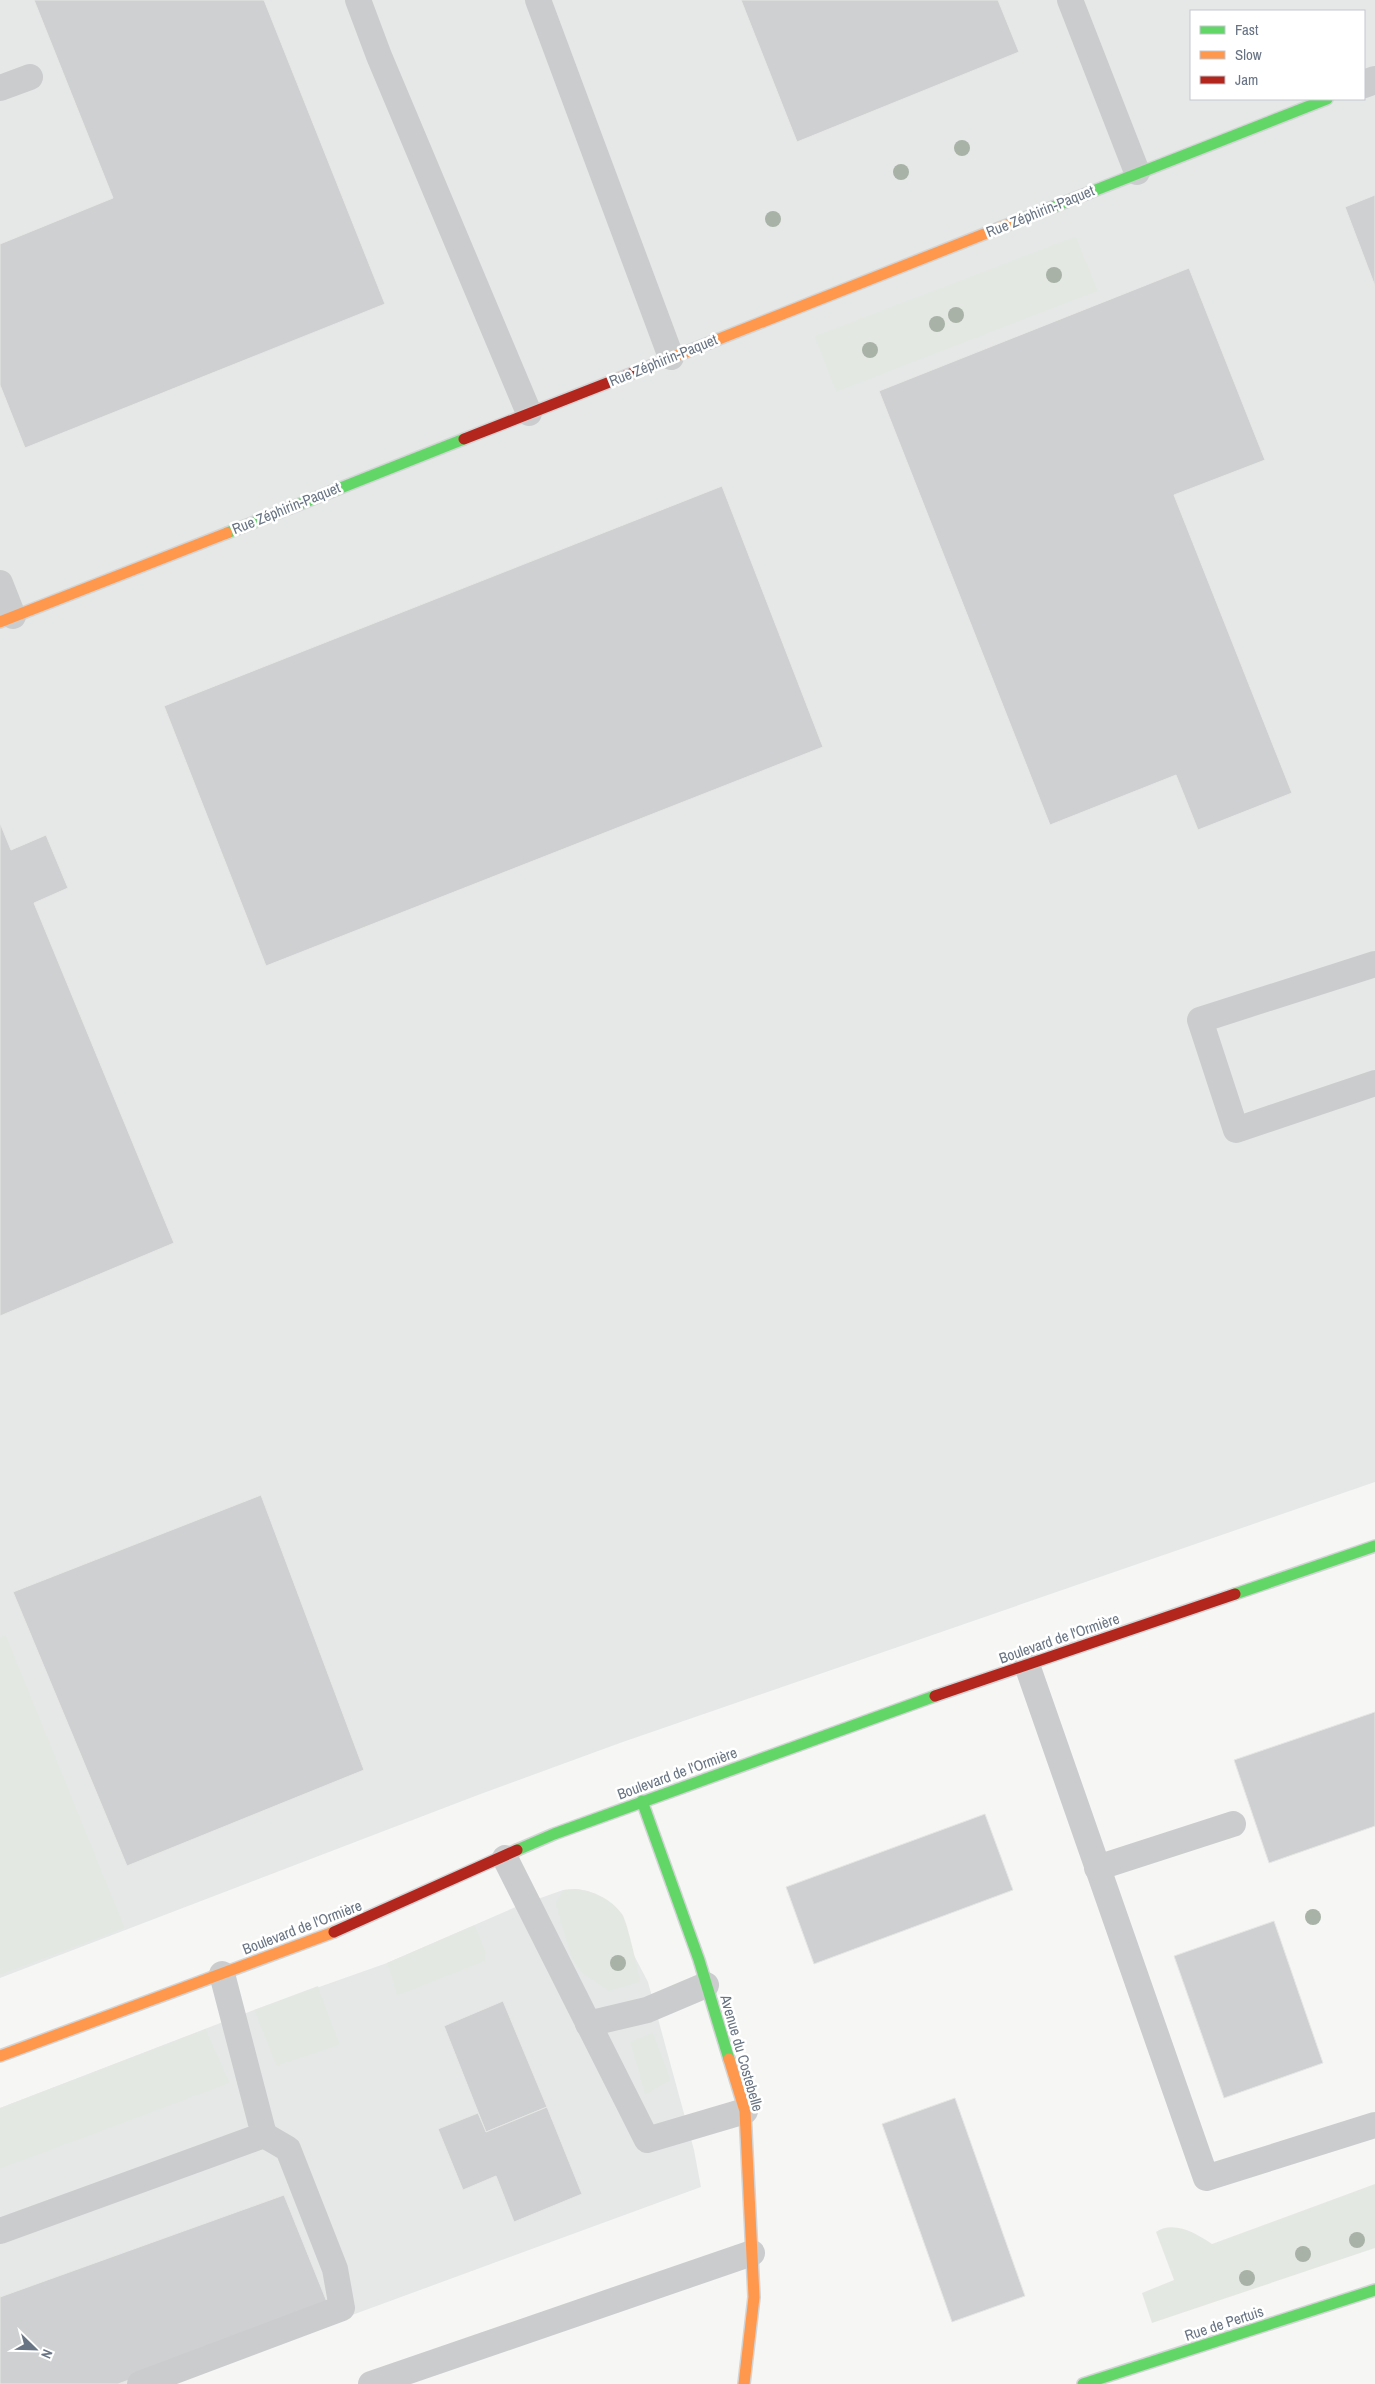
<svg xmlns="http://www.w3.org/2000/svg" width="1375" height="2384" viewBox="0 0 1375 2384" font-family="'Archivo Narrow',sans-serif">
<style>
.built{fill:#e6e8e8;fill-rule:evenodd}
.green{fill:#e4e8e3}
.building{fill:#ced0d1;stroke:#e6e6e5}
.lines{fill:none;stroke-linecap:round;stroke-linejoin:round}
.fast-casing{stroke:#d3d4d5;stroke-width:14}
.slow-casing{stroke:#d3d4d5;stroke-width:14}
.jam-casing{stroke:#d3d4d5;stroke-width:14}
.lane{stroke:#cbcccd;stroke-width:26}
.street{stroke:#cbcccd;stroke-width:28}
.fast{stroke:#63d668;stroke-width:11}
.slow{stroke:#ff974d;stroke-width:11}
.jam{stroke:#b3261e;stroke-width:11}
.tree{fill:#a8b2a6}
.labels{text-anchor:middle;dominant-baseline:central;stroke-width:5;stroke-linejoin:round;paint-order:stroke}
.street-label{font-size:15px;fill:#687484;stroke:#fff}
</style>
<rect width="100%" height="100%" fill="#f6f6f5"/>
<g class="built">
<path d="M0,0H1375V1482L620,1743L478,1795L0,1978ZM1191,11H1364V99H1191Z"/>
<path d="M576,1889L588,1891L604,1898L648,1982L694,2150L701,2187L164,2384H0V2108L254,2010L387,1963L518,1906L563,1890Z"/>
</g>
<g class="green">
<path d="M1076,236L1098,291L836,392L814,336Z"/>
<path d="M6,1635L125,1928L0,1975V1637Z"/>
<path d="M576,1889C594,1891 611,1899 622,1914C628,1923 637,1969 641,1982L609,1991L582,1973L571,1958L555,1903L563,1890Z"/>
<path d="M475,1925L486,1953L485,1961L397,1996L387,1963Z"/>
<path d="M318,1986L340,2045L276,2066L254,2010Z"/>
<path d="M206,2029L230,2083L0,2169V2108Z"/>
<path d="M653,2032L671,2080L645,2095L630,2042Z"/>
<path d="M1375,2184V2248L1152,2323L1142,2293L1174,2280L1156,2232C1174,2220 1197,2234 1212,2244Z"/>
</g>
<g class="building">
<path d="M34,0H264L385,304L25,448L0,385V244L113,198Z"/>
<path d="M741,0H998L1019,52L797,142Z"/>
<path d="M1375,195V286L1345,207Z"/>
<path d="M1189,268L1265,460L1174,495L1292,793L1198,830L1176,775L1050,825L879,391Z"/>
<path d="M722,486L823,747L266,966L164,706Z"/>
<path d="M0,823L11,850L46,835L68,888L34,903L174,1243L0,1316Z"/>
<path d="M261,1495L364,1770L127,1866L13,1592Z"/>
<path d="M1375,1712V1826L1269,1863L1234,1760Z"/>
<path d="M985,1814L1013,1890L814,1964L786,1887Z"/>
<path d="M1274,1921L1323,2063L1224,2098L1174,1956Z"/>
<path d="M503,2001L547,2107L486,2132L444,2026Z"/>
<path d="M955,2098L1025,2296L952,2322L882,2124Z"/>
<path d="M547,2107L582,2194L514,2222L496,2176L463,2190L438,2129L478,2113L486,2132Z"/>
<path d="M284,2195L329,2307L118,2384H0V2297Z"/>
</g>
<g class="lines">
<g class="fast-casing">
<g id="fast">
<path d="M1012,223L1327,99"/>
<path d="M227,533L464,439"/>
<path d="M1235,1594L1375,1546"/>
<path d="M642,1801L699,1960L729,2059"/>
<path d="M517,1850L554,1834L935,1696"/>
<path d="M1083,2384L1375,2290"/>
</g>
</g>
<g class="slow-casing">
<g id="slow">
<path d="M671,358L1012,223"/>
<path d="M0,622L227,533"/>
<path d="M0,2056L334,1932"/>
<path d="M729,2059L745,2111L754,2297L744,2384"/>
</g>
</g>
<g class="jam-casing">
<g id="jam">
<path d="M464,439L671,358"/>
<path d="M935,1696L1235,1594"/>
<path d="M334,1932L517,1850"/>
</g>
</g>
<g class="lane">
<path d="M358,0L379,56L529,413"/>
<path d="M538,0L671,357"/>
<path d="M1070,0L1137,172"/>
<path d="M0,88L30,77"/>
<path d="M0,583L13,616"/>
<path d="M1375,964L1200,1020L1236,1130L1375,1083"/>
<path d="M1027,1665L1206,2178L1375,2125"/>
<path d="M505,1858L647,2140L745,2111"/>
<path d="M1097,1868L1233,1824"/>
<path d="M588,2024L647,2010L706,1985"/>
<path d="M0,2231L264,2135L222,1974"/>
<path d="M140,2384L342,2308L335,2269L288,2149L264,2135"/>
<path d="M371,2384L752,2253"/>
</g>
<path class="street" d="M1364,84L1375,80"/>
<use href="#fast" class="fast"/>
<use href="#slow" class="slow"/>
<use href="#jam" class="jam"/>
</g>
<g class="tree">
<circle cx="962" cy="148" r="8"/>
<circle cx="901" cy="172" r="8"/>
<circle cx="773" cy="219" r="8"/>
<circle cx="1054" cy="275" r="8"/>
<circle cx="956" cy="315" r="8"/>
<circle cx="937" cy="324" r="8"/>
<circle cx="870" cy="350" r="8"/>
<circle cx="1313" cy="1917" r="8"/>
<circle cx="618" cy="1963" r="8"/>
<circle cx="1357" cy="2240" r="8"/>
<circle cx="1303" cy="2254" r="8"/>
<circle cx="1247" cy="2278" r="8"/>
</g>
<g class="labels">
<g class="street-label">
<text transform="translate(1040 211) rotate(-22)">Rue Zéphirin-Paquet</text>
<text transform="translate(663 360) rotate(-22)">Rue Zéphirin-Paquet</text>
<text transform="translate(286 508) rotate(-22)">Rue Zéphirin-Paquet</text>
<text transform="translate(1059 1638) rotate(-19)">Boulevard de l'Ormière</text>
<text transform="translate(677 1773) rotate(-20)">Boulevard de l'Ormière</text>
<text transform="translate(302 1927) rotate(-21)">Boulevard de l'Ormière</text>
<text transform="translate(742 2053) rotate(74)">Avenue du Costebelle</text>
<text transform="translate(1224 2323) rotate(-18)">Rue de Pertuis</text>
</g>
</g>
<rect x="1190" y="10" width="175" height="90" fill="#ffffff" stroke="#c3c7ce"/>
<rect x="1200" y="26" width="25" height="8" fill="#63d668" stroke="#c3c7ce"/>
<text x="1235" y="35" font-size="15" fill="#687484">Fast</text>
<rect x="1200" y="51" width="25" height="8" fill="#ff974d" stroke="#c3c7ce"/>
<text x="1235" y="60" font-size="15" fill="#687484">Slow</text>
<rect x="1200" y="76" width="25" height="8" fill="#b3261e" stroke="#c3c7ce"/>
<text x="1235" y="85" font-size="15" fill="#687484">Jam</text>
<g transform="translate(35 2349) rotate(113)" stroke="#ffffff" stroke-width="4" paint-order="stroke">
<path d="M0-4L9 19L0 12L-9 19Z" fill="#687484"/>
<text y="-8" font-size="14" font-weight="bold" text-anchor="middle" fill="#687484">N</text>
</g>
</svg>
